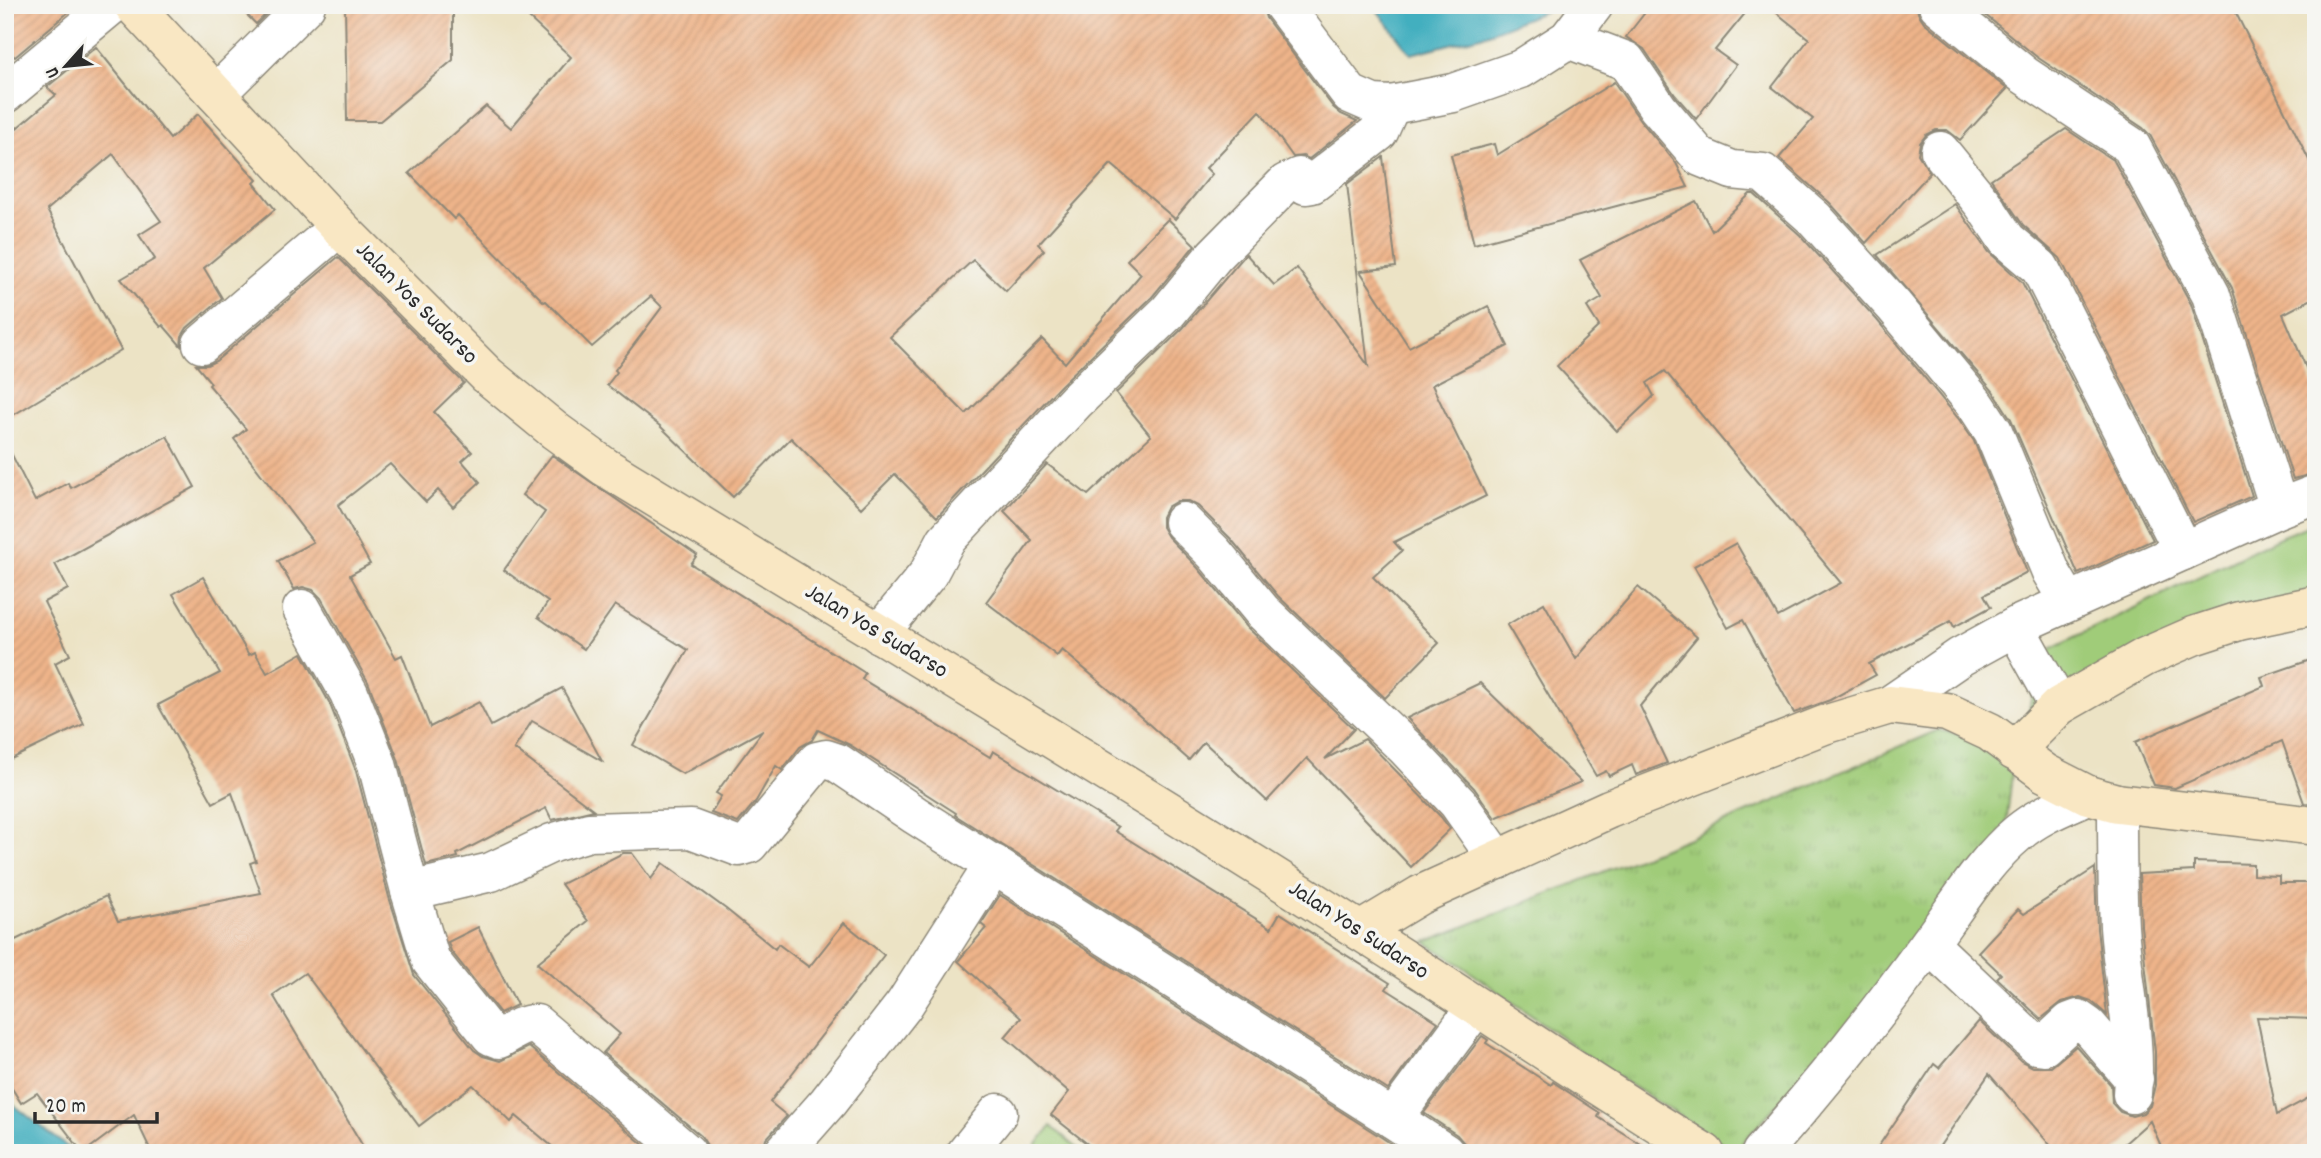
<svg xmlns="http://www.w3.org/2000/svg" width="2321" height="1158" viewBox="0 0 2321 1158" font-family="Dekko,sans-serif">
<style>
.grass{fill:#a0cc79;stroke:#667c52;stroke-width:2}
.park{fill:url(#park-tufts);stroke:#667c52;stroke-width:2}
.water{fill:#42afbf;stroke:#366d75;stroke-width:2}
.building{fill:url(#building-hatch)}
.lines{fill:none;stroke-linecap:round;stroke-linejoin:round}
.street-casing{stroke:#8c8778;stroke-width:41}
.secondary-casing{stroke:#8c8778;stroke-width:41}
.street{stroke:#fff;stroke-width:38}
.secondary{stroke:#f9e7c3;stroke-width:38}
.labels{text-anchor:middle;dominant-baseline:central;stroke-width:7;stroke-linejoin:round;paint-order:stroke}
.street-label{font-size:24px;fill:#2b2b2b;stroke:#f6f6f2}
</style>
<defs>
<pattern id="park-tufts" width="24" height="20" patternUnits="userSpaceOnUse" patternTransform="scale(1.75)"><rect width="24" height="20" fill="#a0cc79"/><path d="M3 7l-1-3M5 7V3M7 7l1-3M15 17l-1-3M17 17v-4M19 17l1-3" fill="none" stroke="#8aaf69"/></pattern>
<pattern id="building-hatch" width="6" height="6" patternUnits="userSpaceOnUse" patternTransform="scale(1.75)"><rect width="6" height="6" fill="#eeb48a"/><path d="M-1 1l2-2M0 6l6-6M5 7l2-2" fill="none" stroke="#cc9b77"/></pattern>
</defs>
<rect width="100%" height="100%" fill="#f6f6f2"/>
<filter id="ink" filterUnits="userSpaceOnUse"><feTurbulence type="fractalNoise" baseFrequency=".0143" numOctaves="2"/><feDisplacementMap in="SourceGraphic" scale="14" xChannelSelector="R" yChannelSelector="G"/><feConvolveMatrix kernelMatrix="1 2 1 2 8 2 1 2 1" color-interpolation-filters="sRGB"/></filter>
<filter id="wash" filterUnits="userSpaceOnUse"><feTurbulence type="fractalNoise" baseFrequency=".00686" numOctaves="4" result="noise"/><feDisplacementMap in="SourceGraphic" scale="28" xChannelSelector="R" yChannelSelector="G"/><feGaussianBlur stdDeviation="1.57" result="paint"/><feColorMatrix in="noise" values="0 0 0 0 0 0 0 0 0 0 0 0 0 0 0 0 0 1.4 0 .05"/><feComposite in="paint" operator="in"/></filter>
<g filter="url(#wash)">
<rect width="100%" height="100%" fill="#ece3c5"/>
<g class="grass">
<path d="M2316,523V598L2028,717L2038,655L2282,536Z"/>
<path d="M1051,1126L1083,1153H1030Z"/>
</g>
<path class="park" d="M1938,730L2001,743L2012,774L2003,854L1735,1151L1616,1076L1455,961L1425,942L1689,838Z"/>
<g class="water">
<path d="M1373,5H1561L1481,36L1411,54Z"/>
<path d="M5,1098L75,1153H5Z"/>
</g>
<g id="blocks">
<g class="building">
<path d="M5,5H77L15,57L5,49Z"/>
<path d="M237,5H275L256,24Z"/>
<path d="M345,5H453V60L380,121H347Z"/>
<path d="M515,5H1262L1266,18L1333,107L1341,114L1357,121L1309,159L1303,156L1293,157L1260,111L1206,168L1212,174L1175,219L1111,164L1038,244L1044,250L1006,291L973,260L890,337L966,414L1042,339L1065,363L1141,274L1127,260L1168,219L1195,245L1152,297L1060,386L937,517L895,474L861,508L791,438L733,497L660,426L607,385L617,372L615,370L662,307L651,296L592,347L546,301L544,302L458,215L454,219L409,173L486,106L511,128L571,57Z"/>
<path d="M1651,5H1752L1715,50L1736,65L1696,119L1675,95L1644,49L1626,37Z"/>
<path d="M1767,5H1917L1918,13L1924,22L2007,89L1960,140L1947,130H1936L1926,135L1920,143L1918,154L1930,173L1866,243L1830,203L1779,158L1813,119L1772,87L1809,39Z"/>
<path d="M1973,5H2232L2316,174V297L2283,314L2316,391V473L2293,479L2232,288L2150,135L2143,128L2037,57Z"/>
<path d="M96,47L170,139L198,114L257,180L254,183L275,209L204,268L222,298L187,328L182,336L181,346L163,325L161,327L121,279L155,259L139,235L161,221L113,154L47,210L121,350L5,420V138L56,95L47,87Z"/>
<path d="M1614,82L1640,120L1676,163L1688,187L1474,244L1451,155L1494,144L1497,155Z"/>
<path d="M2066,129L2114,161L2191,304L2252,496L2193,522L2060,258L2023,225L1991,179Z"/>
<path d="M1383,157L1396,267L1360,271L1409,347L1488,306L1508,346L1432,385L1486,496L1394,542L1402,551L1373,577L1439,643L1385,698L1278,596L1231,539L1198,506L1188,501H1177L1167,507L1162,517V527L1168,537L1198,568L1247,627L1354,729L1325,759L1365,739L1441,817L1450,829L1411,867L1307,758L1267,801L1204,742L1189,760L1133,710L1062,650L1057,656L986,602L1032,540L1004,511L1047,464L1088,495L1151,436L1116,393L1183,328L1246,254L1274,285L1297,268L1368,365L1347,184Z"/>
<path d="M1750,194H1754L1800,235L1877,320L1958,418L1974,441L2027,572L1984,595L1991,607L1954,627L1951,621L1869,664L1876,675L1830,700L1794,713L1743,620L1728,628L1694,566L1736,543L1778,617L1841,583L1665,371L1647,383L1654,396L1617,431L1557,366L1599,326L1587,307L1602,298L1580,260L1696,201L1712,231Z"/>
<path d="M1955,204L1989,252L2022,282L2153,540L2078,574L2011,419L1993,391L1877,255Z"/>
<path d="M338,257L464,383L434,412L472,452L462,461L480,482L453,507L438,490L426,502L390,464L338,505L370,564L350,575L396,658L402,655L430,727L479,702L491,726L562,688L602,761L532,721L514,749L594,810L552,820L546,808L457,854L458,857L426,865L398,759L368,682L321,598L313,590L303,587L294,589L278,561L313,542L234,439L246,429L209,385L211,383L196,365H207L216,361Z"/>
<path d="M167,436L195,487L55,564L68,589L44,602L70,655L55,663L84,724L5,762V441L35,501L68,483L71,488Z"/>
<path d="M552,455L697,555L691,564L865,673L862,679L990,757L993,751L1118,827L1115,831L1271,928L1280,913L1390,983L1386,989L1438,1022L1388,1090L955,815L956,813L850,745L818,730L812,740L800,747L782,770L776,766L756,801L738,823L711,813L721,796L716,793L763,730L683,774L633,745L688,650L615,605L584,649L538,617L548,602L504,570L545,512L522,495Z"/>
<path d="M203,577L249,655L255,652L267,673L302,653L329,702L356,771L389,897L414,975L474,1050L483,1056L500,1061L529,1047L653,1153H560L516,1116L511,1122L473,1085L419,1126L305,973L273,995L367,1153H152L134,1115L83,1153L37,1093L21,1103L5,1077V945L106,896L118,921L261,893L250,863L256,861L232,793L213,803L158,705L220,673L173,594Z"/>
<path d="M1638,587L1697,637L1640,706L1667,763L1636,775L1632,765L1609,776L1606,771L1596,776L1507,625L1544,603L1576,659Z"/>
<path d="M2316,658V804L2304,803L2282,741L2175,788L2154,785L2135,742L2264,686L2261,677Z"/>
<path d="M1480,683L1581,782L1495,818L1474,788L1407,718Z"/>
<path d="M623,853H632L651,879L663,863L726,909L775,949L778,944L809,967L844,923L884,955L770,1102L787,1116L766,1139L762,1153H708L707,1145L701,1136L603,1053L620,1034L537,963L588,921L561,884Z"/>
<path d="M2194,862L2253,864V875L2279,876V883H2316V1019L2257,1017L2277,1115L2316,1094V1153H2164L2150,1121L2114,1153H2057L1989,1074L1935,1153H1874L1934,1064L1939,1068L1979,1021L2021,1061L2033,1067H2051L2076,1046L2111,1085L2112,1103L2120,1112L2132,1116L2143,1113L2150,1106L2155,1085V1052L2141,926L2139,874L2194,871Z"/>
<path d="M2095,868L2097,929L2107,1015L2091,1001L2080,997L2062,1002L2041,1019L1997,978L2001,974L1978,952L2018,909L2024,914Z"/>
<path d="M1000,895L1381,1137L1405,1153H1099L1051,1115L1069,1092L1005,1037L1021,1018L958,961L986,928L981,924Z"/>
<path d="M478,927L517,1005L500,1013L451,951L448,942Z"/>
<path d="M1482,1036L1488,1040L1486,1043L1551,1085L1553,1082L1600,1113L1598,1117L1654,1153H1467L1464,1143L1457,1135L1424,1113Z"/>
</g>
</g>
</g>
<g filter="url(#ink)">
<use href="#blocks" fill-opacity="0" stroke="#8c8778" stroke-width="2"/>
<g class="lines">
<g class="street-casing">
<g id="street">
<path d="M1283,5L1350,94L1373,104L1391,105L1453,93L1521,69L1568,39L1594,5"/>
<path d="M1938,5L2024,75L2131,146L2211,295L2279,508"/>
<path d="M1568,39L1626,61L1658,108L1700,157L1732,170L1763,173L1815,219L1894,306L1976,405L1993,431L2051,572L2068,601"/>
<path d="M5,94L112,5"/>
<path d="M216,94L306,5"/>
<path d="M1940,151L1983,204L2007,240L2040,268L2183,551"/>
<path d="M202,344L339,227"/>
<path d="M1183,522L1214,553L1262,611L1405,747L1458,803L1498,860"/>
<path d="M302,609L349,693L377,764L410,891"/>
<path d="M2015,627L2059,706"/>
<path d="M879,634L928,574L946,540L1076,401L1168,312L1214,256L1286,183L1299,177L1306,185L1312,184L1379,132L1391,105"/>
<path d="M1890,705L1960,657L2020,624L2279,508L2316,494"/>
<path d="M2117,803C2117,844 2117,886 2119,927C2123,982 2137,1039 2132,1094"/>
<path d="M1929,944L2036,1045L2044,1046L2070,1022L2078,1019L2088,1026L2134,1079"/>
<path d="M1393,1119L1445,1153"/>
<path d="M687,1153L536,1024C523,1023 510,1033 499,1039L491,1036L431,961L410,891L491,872L552,843L589,832L691,829L739,847L749,844L817,761L826,759L838,763L915,815L1393,1119L1476,1007"/>
<path d="M783,1153L828,1102L904,1005L994,864"/>
<path d="M966,1153L998,1113"/>
<path d="M1761,1153C1820,1087 1876,1016 1928,945C1955,909 1983,862 2018,833C2039,815 2064,806 2088,795"/>
</g>
</g>
<g class="secondary-casing">
<g id="secondary">
<path d="M133,5L339,227L487,375L554,430L605,467C857,621 1111,772 1360,931C1475,1004 1588,1081 1705,1153"/>
<path d="M2014,751L2059,706L2145,657L2193,636L2239,621L2316,605"/>
<path d="M1360,931L1420,895L1609,809L1824,725L1890,705L1947,712L1990,732L2045,773L2088,795L2117,803L2316,826"/>
</g>
</g>
<use href="#street" class="street"/>
<use href="#secondary" class="secondary"/>
</g>
</g>
<g class="labels">
<g class="street-label">
<text transform="translate(416 304) rotate(45)">Jalan Yos Sudarso</text>
<text transform="translate(876 632) rotate(31)">Jalan Yos Sudarso</text>
<text transform="translate(1358 931) rotate(33)">Jalan Yos Sudarso</text>
</g>
</g>
<rect width="2321" height="1158" fill="none" stroke="#f6f6f2" stroke-width="28"/>
<g transform="translate(66 66) rotate(243)" stroke="#f6f6f2" stroke-width="5" paint-order="stroke">
<path d="M0-5L12 26L0 18L-12 26Z" fill="#2b2b2b"/>
<text y="-10" font-size="19" font-weight="bold" text-anchor="middle" fill="#2b2b2b">U</text>
</g>
<path d="M35 1112v10h122v-10" fill="none" stroke="#2b2b2b" stroke-width="3.5"/>
<text x="46" y="1112" font-size="21" fill="#2b2b2b" stroke="#f6f6f2" stroke-width="5" paint-order="stroke">20 m</text>
</svg>
